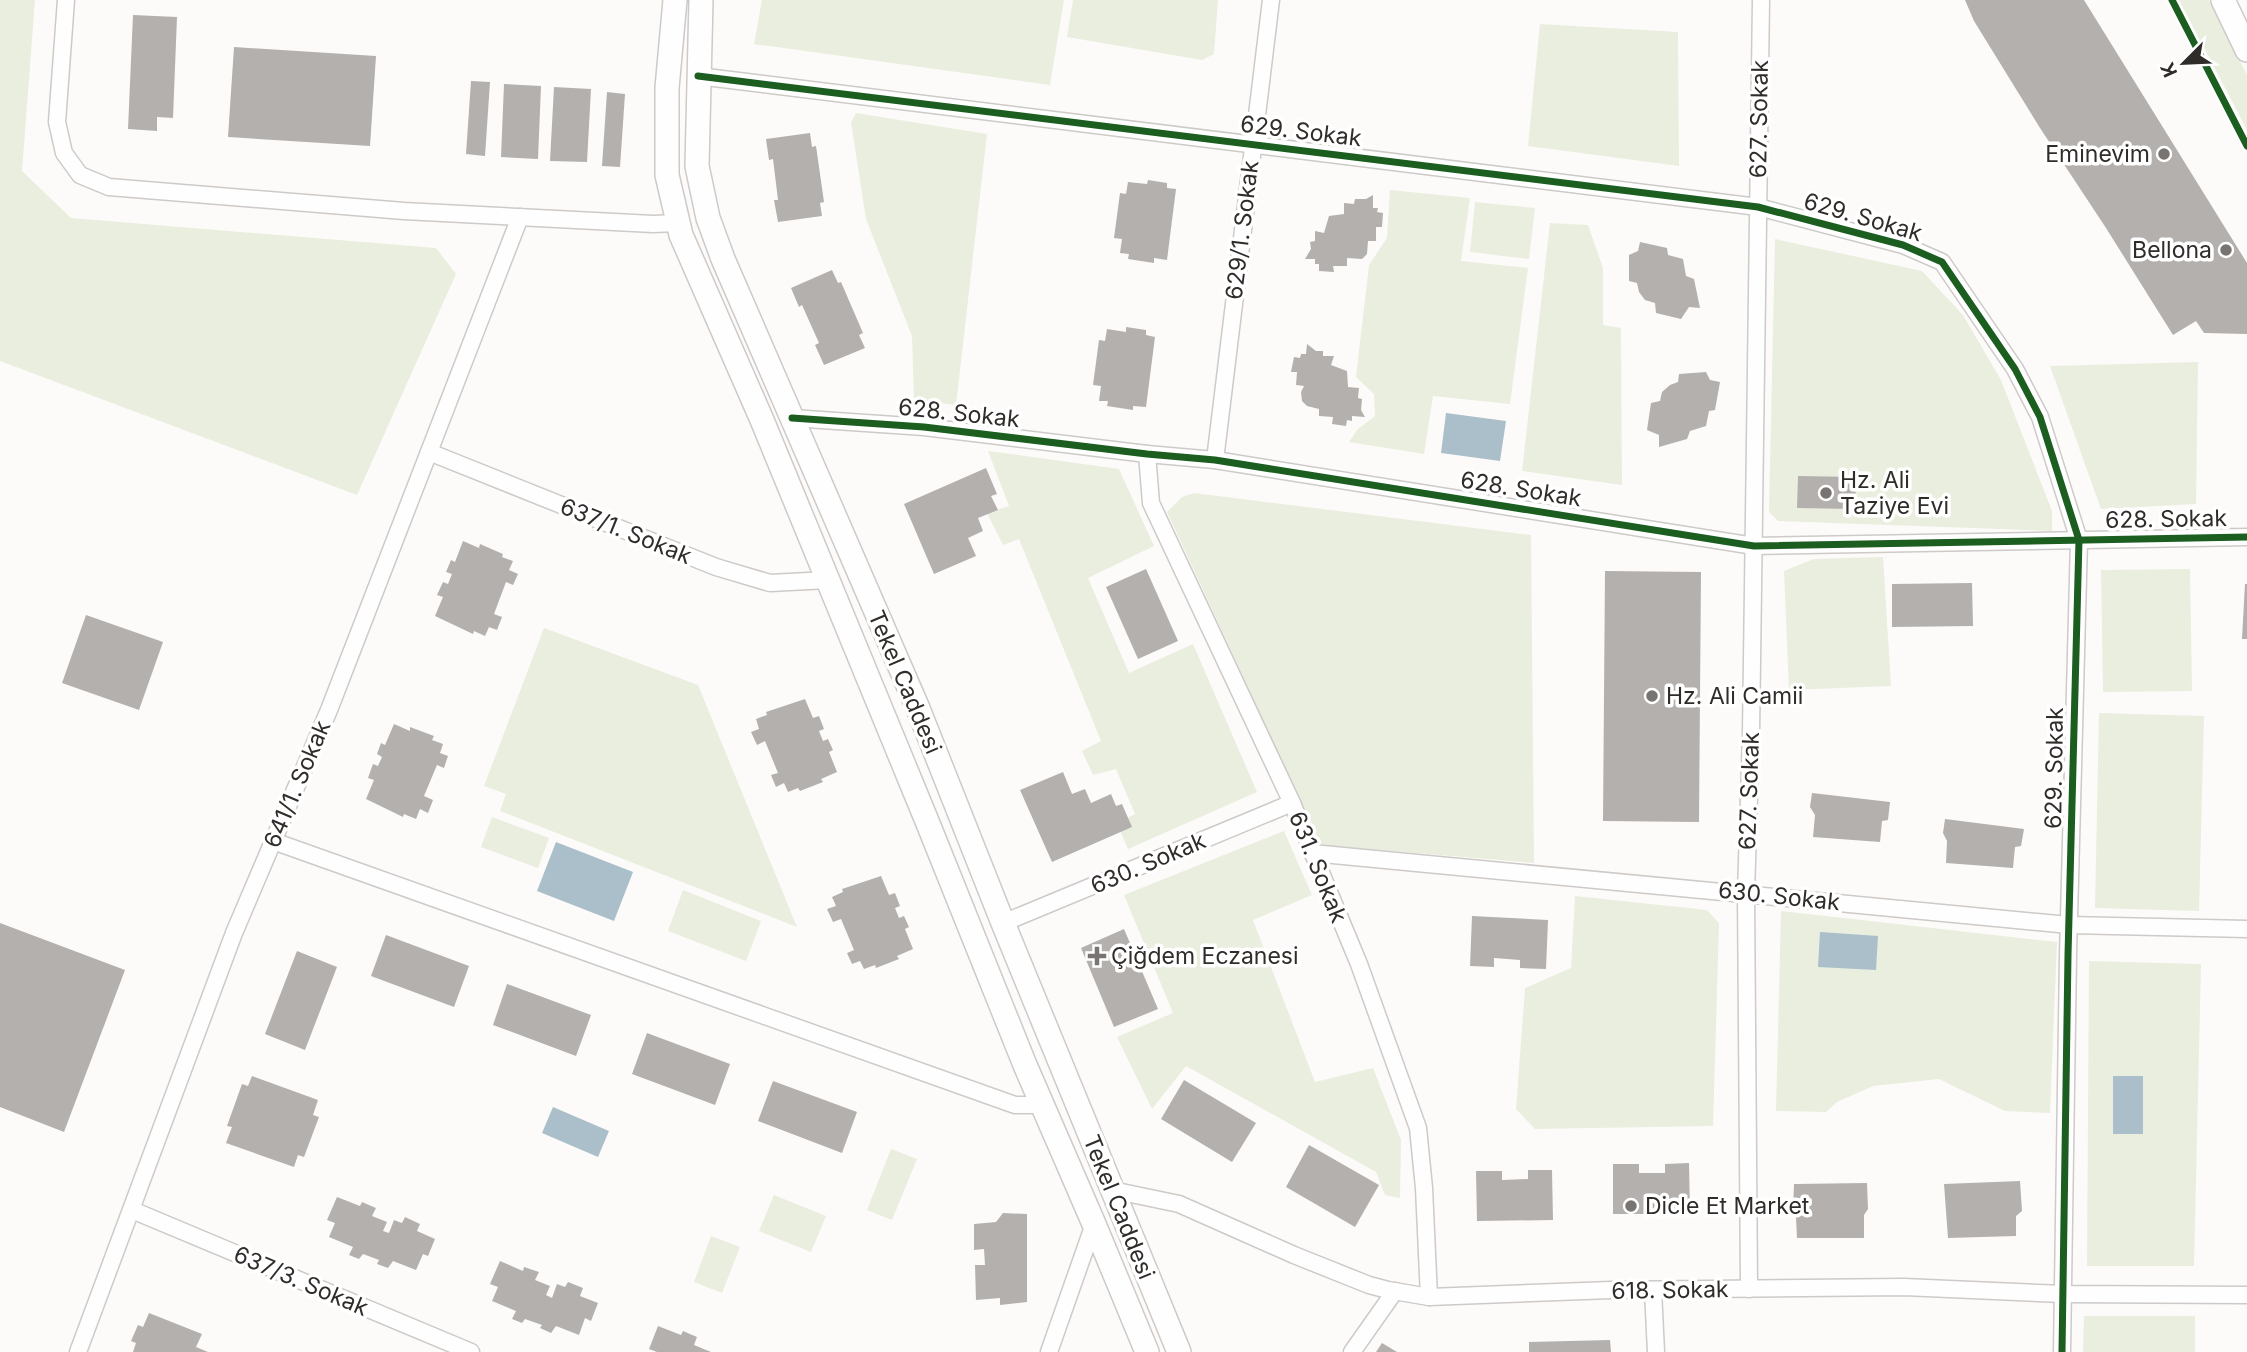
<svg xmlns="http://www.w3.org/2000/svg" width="2247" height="1352" viewBox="0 0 2247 1352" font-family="Inter,sans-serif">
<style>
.green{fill:#e9eedf}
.water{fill:#abbfca}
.building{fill:#b3b0ae}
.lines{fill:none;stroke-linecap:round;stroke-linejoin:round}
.street-casing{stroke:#cdcac8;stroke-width:19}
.secondary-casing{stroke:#cdcac8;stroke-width:26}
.street{stroke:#fffefe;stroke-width:16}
.secondary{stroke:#fffefe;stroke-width:23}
.cycleway-casing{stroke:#fff;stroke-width:11}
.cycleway{stroke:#1b5e20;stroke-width:7}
.poi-dot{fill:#787472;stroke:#fff;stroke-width:2.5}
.labels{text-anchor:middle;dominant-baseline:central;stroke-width:7;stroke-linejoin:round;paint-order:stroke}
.street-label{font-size:23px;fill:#302c2a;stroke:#fff}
.poi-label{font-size:23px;fill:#302c2a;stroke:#fff;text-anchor:start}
</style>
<rect width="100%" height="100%" fill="#fdfbf9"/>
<g class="green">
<path d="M0,0H35L22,171L71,218L436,248L456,274L357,495L0,361Z"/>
<path d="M762,0H1064L1050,85L754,44Z"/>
<path d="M1073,0H1218L1214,54L1202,60L1067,37Z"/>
<path d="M2179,0H2209L2247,75V130Z"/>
<path d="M1540,24L1678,32L1679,166L1528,146Z"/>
<path d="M856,113L987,134L956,405L914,400L912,336L866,219L851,122Z"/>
<path d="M1390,190L1470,198L1461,261L1528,268L1510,404L1433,396L1424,454L1349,442L1357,430L1375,416L1374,394L1356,377L1369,265L1387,238Z"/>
<path d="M1475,202L1535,208L1529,259L1470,252Z"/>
<path d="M1550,223L1588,225L1603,268V325L1621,328L1622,485L1522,471Z"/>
<path d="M1775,239L1922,271L1963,315L2001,380L2052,511V531L1778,521L1769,512Z"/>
<path d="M2198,362L2196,504L2101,509L2050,366Z"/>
<path d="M988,451L1119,469L1154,546L1088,578L1129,673L1193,644L1257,792L1128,849L1117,824L1135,814L1116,769L1093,775L1082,751L1101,741L1019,539L1003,545L987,513L1009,506Z"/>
<path d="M1194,493L1531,535L1534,863L1321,845L1167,512L1182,497Z"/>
<path d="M1883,557L1891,686L1789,690L1784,571L1814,559Z"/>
<path d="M2190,569L2192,691L2103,692L2101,570Z"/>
<path d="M544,628L698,685L797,927L500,811L506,794L484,786Z"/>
<path d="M2099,713L2204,716L2199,911L2095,908Z"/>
<path d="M492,817L549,838L538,868L481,847Z"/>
<path d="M1284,831L1312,895L1253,920L1315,1082L1373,1068L1401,1140L1400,1198L1385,1195L1376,1172L1186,1066L1152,1109L1117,1037L1173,1013L1124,895Z"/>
<path d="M683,890L761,921L746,961L668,931Z"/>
<path d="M1575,896L1707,910L1719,923L1713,1126L1535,1129L1516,1109L1525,988L1571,968Z"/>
<path d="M1781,911L2057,942L2050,1113L2005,1111L1939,1079L1873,1086L1837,1102L1826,1112L1776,1111Z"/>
<path d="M2089,961L2201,964L2194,1266H2087Z"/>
<path d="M891,1149L917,1159L892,1220L867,1210Z"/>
<path d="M774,1195L826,1216L811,1252L759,1231Z"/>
<path d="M711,1236L740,1247L722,1293L694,1282Z"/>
<path d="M2084,1316H2195V1352H2083Z"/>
</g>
<g class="water">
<path d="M1446,413L1506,421L1500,461L1441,453Z"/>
<path d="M556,842L633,872L614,921L537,891Z"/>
<path d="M1820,932L1878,936L1876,970L1818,967Z"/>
<rect x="2113" y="1076" width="30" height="58"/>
<path d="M553,1107L609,1131L598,1157L542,1133Z"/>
</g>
<g class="building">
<path d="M1965,0H2084L2247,263V334L2204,333L2196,321L2173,335L2106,228L2040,128L1974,21Z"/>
<path d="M133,15L177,17L173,118L157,117V131L128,129Z"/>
<path d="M234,47L376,56L370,146L228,137Z"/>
<path d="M471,81L490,82L485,156L466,154Z"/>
<path d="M504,84L541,86L538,159L501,157Z"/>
<path d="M554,87L591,89L587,162L550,161Z"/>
<path d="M607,92L625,94L620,167L602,166Z"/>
<path d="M810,133L812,147L816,146L824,202L820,203L822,216L778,222L774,200H778L773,159L769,160L766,139Z"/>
<path d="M1148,180L1167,183V188L1176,189L1167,260L1154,258V263L1128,259L1129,254L1120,253L1122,239L1114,238L1120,193L1126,194L1128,182L1147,184Z"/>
<path d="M1373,195V208H1378L1377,212L1383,213L1382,227H1376V241H1368L1367,254L1362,259L1347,258V266H1333L1334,272L1319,271V264H1315V259H1305L1311,249L1310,242L1315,241V231L1324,233L1329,216L1344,214V203L1354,204L1355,199H1366Z"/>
<path d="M1640,242L1667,248L1668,255L1683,259L1686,276L1694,279L1700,308L1689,307L1681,319L1656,313L1655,303L1645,300L1639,292L1637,283L1629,281V255L1638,251Z"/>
<path d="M832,270L838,283L841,282L863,333L859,335L865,348L824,365L815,345L819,343L802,305L799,307L791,288Z"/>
<path d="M1126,327L1146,330V335L1155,337L1146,407L1133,406V410L1107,406L1108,401H1099L1101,386L1093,385L1099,340L1105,341L1107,329L1126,332Z"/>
<path d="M1307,344L1316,351H1323V356H1334L1331,365L1347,371L1348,387L1359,388L1358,398L1362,399L1361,410L1365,417L1352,416V421L1347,420L1346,426L1332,424L1333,417L1319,416V409L1307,406L1302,401L1301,392L1304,386L1296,385L1297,372H1291L1294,357L1300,358L1301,354H1306Z"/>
<path d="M1706,372L1710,380L1720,382L1715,410L1709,411L1706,426L1690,431L1687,439L1659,447V435L1647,430L1651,403L1660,401L1662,392L1670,385L1678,382L1679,374Z"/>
<path d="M986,468L997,494L991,496L998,510L978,518L983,531L968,538L976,556L934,574L904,504Z"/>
<path d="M1798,476L1856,477L1855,509L1797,508Z"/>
<path d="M463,541L479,548L480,544L503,554L502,557L513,561L509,570L518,574L513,585L506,582L494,614L502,617L497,630L489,627L485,636L474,631L473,634L435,616L443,597L437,595L443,582L448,584L452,574L446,572L451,560L455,562Z"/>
<path d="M1146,569L1178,641L1138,659L1106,587Z"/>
<path d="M1605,571L1701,572L1699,822L1603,821Z"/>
<path d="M1972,583L1973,626L1892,627V584Z"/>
<path d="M2245,584H2247V639H2242Z"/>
<path d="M86,615L163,642L139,710L62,683Z"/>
<path d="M805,699L813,718L819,716L824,729L819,731L823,741L828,739L833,750L829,752L837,772L821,779L823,782L800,791L798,788L788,792L784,783L776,787L771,775L778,773L765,741L757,745L751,732L759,729L756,719L767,715L766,712Z"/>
<path d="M394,724L410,731V727L434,736L432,740L443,744L440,753L448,756L444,768L437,765L424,796L433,800L428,813L420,809L416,819L404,814L403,817L366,799L374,780L368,778L373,764L378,766L382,757L377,754L381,743L385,745Z"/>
<path d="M1063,772L1072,794L1085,789L1091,803L1111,794L1116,806L1122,804L1132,827L1052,862L1020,790Z"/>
<path d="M1812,793L1890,802L1888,820L1882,821L1880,842L1813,837L1815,815L1810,807Z"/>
<path d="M1945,819L2024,829L2021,846L2015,847L2013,868L1946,863L1947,841L1943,833Z"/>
<path d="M881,876L889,895L895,893L900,906L895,908L899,918L904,916L909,927L905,929L913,949L897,956L899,959L876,968L875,965L864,969L860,961L852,964L847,953L854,950L841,919L833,922L827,909L836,906L832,897L843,892L842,889Z"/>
<path d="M1472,916L1548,920L1546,969L1520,968V960L1494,958V967L1470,966Z"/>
<path d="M0,923L125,970L64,1132L0,1107Z"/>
<path d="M1124,929L1158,1009L1114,1027L1081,948Z"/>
<path d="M386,935L469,966L454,1007L371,976Z"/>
<path d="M297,951L337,967L305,1050L265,1034Z"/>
<path d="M507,984L591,1015L576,1056L493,1025Z"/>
<path d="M647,1033L730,1064L715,1105L632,1074Z"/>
<path d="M252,1076L318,1100L313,1115L319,1117L304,1157L298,1155L294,1167L226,1143L232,1127L227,1126L242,1084L248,1086Z"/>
<path d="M1184,1080L1256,1123L1232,1162L1161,1119Z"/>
<path d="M773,1081L857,1112L842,1153L758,1121Z"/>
<path d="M1309,1145L1379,1185L1355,1227L1286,1187Z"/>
<path d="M1689,1163L1690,1214H1613V1164H1639V1173H1665V1164Z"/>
<path d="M1528,1170H1552L1553,1220L1477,1221L1476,1171H1502V1180L1528,1179Z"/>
<path d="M2020,1181L2022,1211L2016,1216V1236L1948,1238L1944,1184Z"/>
<path d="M1867,1183L1868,1209L1864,1215V1238H1797L1796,1218L1793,1211L1794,1184Z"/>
<path d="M337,1197L360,1206L362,1202L376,1208L372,1216L387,1222L383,1231L389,1233L394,1220L402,1223L405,1217L420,1224L417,1231L435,1239L428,1256L423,1254L416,1270L393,1261L388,1268L377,1264L379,1260L363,1254L359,1259L349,1255L353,1247L329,1237L335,1223L327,1220Z"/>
<path d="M1003,1213L1027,1214V1302L1000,1305V1298L976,1300L975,1265H985L984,1249L974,1250V1224L996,1222Z"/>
<path d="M500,1261L523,1271L524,1267L539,1272L535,1280L550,1286L546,1295L552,1298L557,1284L565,1287L568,1282L583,1288L580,1296L598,1303L591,1321L585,1318L579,1335L556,1326L551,1333L540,1328L542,1325L525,1319L522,1323L512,1319L516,1311L492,1301L498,1287L490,1284Z"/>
<path d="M149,1313L202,1334L196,1347L208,1352H133L136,1343L131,1341L138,1325L143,1327Z"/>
<path d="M658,1326L681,1335L683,1331L697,1337L694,1345L711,1352H657L649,1349Z"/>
<path d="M1610,1340L1611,1352H1529V1342Z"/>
<path d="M1382,1343L1397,1352H1376Z"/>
</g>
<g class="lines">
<g class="street-casing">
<g id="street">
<path d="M66,0L57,122L64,153L80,175L109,187L404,211L653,224L678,223"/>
<path d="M698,76L1758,207L1903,245L1942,262L2015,369L2040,417L2079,540L2068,955L2062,1352"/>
<path d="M792,418L924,427L1147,454L1215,460L1754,546L2247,537"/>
<path d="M429,452L716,567L770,583L828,580"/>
<path d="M1147,454L1151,503L1292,803L1359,964L1418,1128L1424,1188L1429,1297"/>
<path d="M1215,460L1271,0"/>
<path d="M273,841L1015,1105H1041"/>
<path d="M1312,853L2069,925L2247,929"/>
<path d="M1003,923L1292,803"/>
<path d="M1112,1190L1179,1204L1294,1255L1369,1285L1388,1290L1429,1297L1611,1290L1904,1287L2063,1294L2247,1295"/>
<path d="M132,1210L471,1352"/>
<path d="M1749,1289L1746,893L1751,734L1761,0"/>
<path d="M1653,1290L1656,1352"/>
<path d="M78,1352L234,933L329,710L520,217"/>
<path d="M1049,1352L1094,1224"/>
<path d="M1352,1352L1395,1291"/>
</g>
</g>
<g class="secondary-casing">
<g id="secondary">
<path d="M675,0L667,88V175L681,235L762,420L929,826L1025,1065L1094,1224L1147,1352"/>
<path d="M701,0L697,166L708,218L723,259L917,706L1003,923L1179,1352"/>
<path d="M2223,0L2247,50"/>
</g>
</g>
<use href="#street" class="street"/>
<use href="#secondary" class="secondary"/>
<g class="cycleway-casing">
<g id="cycleway">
<path d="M2172,0L2247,146"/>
<path d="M698,76L1758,207L1903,245L1942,262L2015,369L2040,417L2079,540L2068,955L2062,1352"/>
<path d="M792,418L924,427L1147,454L1215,460L1754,546L2247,537"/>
</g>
</g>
<use href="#cycleway" class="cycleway"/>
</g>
<g class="poi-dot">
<circle cx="2164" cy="154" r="7"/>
<circle cx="2226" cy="250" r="7"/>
<circle cx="1826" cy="493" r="7"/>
<circle cx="1652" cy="696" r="7"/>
<path d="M1093.5 945.5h7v7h7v7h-7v7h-7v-7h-7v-7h7z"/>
<circle cx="1631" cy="1206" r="7"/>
</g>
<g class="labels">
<g class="street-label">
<text transform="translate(1759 119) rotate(-89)">627. Sokak</text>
<text transform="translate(1301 131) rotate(7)">629. Sokak</text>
<text transform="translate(1863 217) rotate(16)">629. Sokak</text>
<text transform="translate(1242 230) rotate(-83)">629/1. Sokak</text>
<text transform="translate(959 413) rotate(6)">628. Sokak</text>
<text transform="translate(1521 489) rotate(9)">628. Sokak</text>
<text transform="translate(2166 519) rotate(-1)">628. Sokak</text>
<text transform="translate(626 531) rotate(22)">637/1. Sokak</text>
<text transform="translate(905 682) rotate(67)">Tekel Caddesi</text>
<text transform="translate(2054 768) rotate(-89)">629. Sokak</text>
<text transform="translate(297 784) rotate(-67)">641/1. Sokak</text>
<text transform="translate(1749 791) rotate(-88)">627. Sokak</text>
<text transform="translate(1148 863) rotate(-23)">630. Sokak</text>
<text transform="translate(1318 867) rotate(68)">631. Sokak</text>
<text transform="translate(1779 896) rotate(6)">630. Sokak</text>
<text transform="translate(1119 1207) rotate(68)">Tekel Caddesi</text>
<text transform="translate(301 1281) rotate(23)">637/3. Sokak</text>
<text transform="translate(1670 1290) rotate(-1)">618. Sokak</text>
</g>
<g class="poi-label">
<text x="2150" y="154" text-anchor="end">Eminevim</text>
<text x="2212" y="250" text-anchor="end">Bellona</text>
<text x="1840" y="480">Hz. Ali<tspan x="1840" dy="26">Taziye Evi</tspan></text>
<text x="1666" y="696">Hz. Ali Camii</text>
<text x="1111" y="956">Çiğdem Eczanesi</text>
<text x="1645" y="1206">Dicle Et Market</text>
</g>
</g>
<g transform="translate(2184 63) rotate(246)" stroke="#ffffff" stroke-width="5" paint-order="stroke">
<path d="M0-5L12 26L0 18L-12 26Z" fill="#302c2a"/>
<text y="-10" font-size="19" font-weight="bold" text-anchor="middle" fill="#302c2a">K</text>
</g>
</svg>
